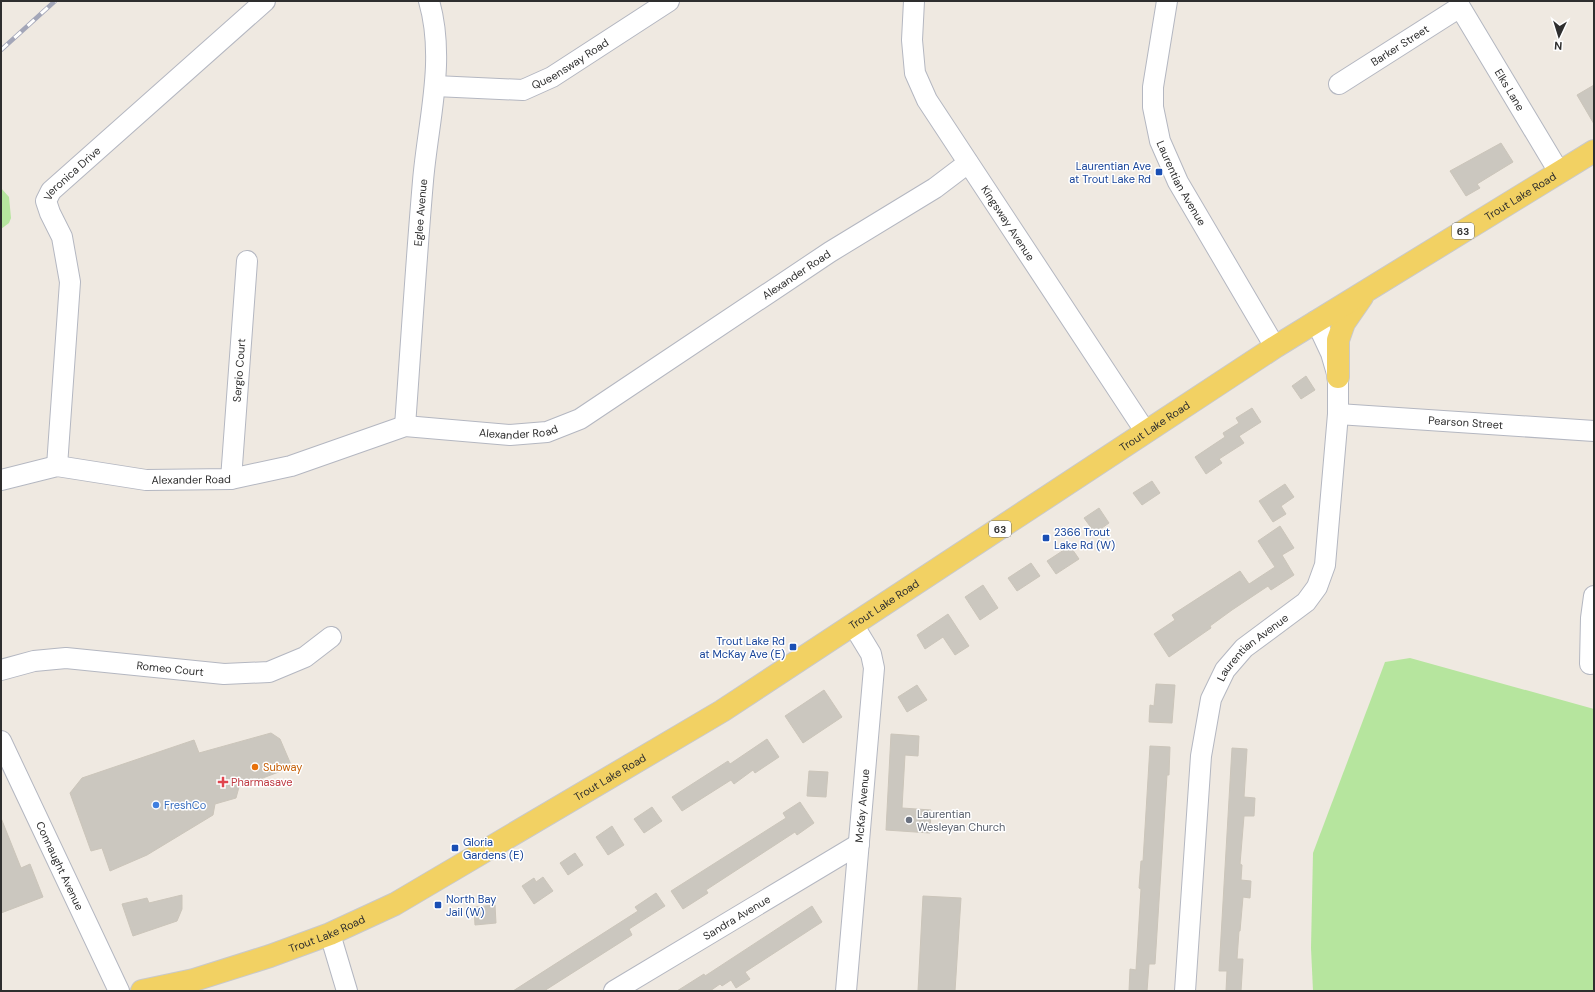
<svg xmlns="http://www.w3.org/2000/svg" width="1595" height="992" viewBox="0 0 1595 992" font-family="'DM Sans',sans-serif">
<style>
.green{fill:#b6e59e}
.building{fill:#cbc7bf;stroke:#cbc5ba}
.lines{fill:none;stroke-linecap:round;stroke-linejoin:round}
.minor-casing{stroke:#b4b7c1;stroke-width:22}
.major-casing{stroke:#c9c9c9;stroke-width:24}
.minor{stroke:#fff;stroke-width:20}
.major{stroke:#f2d163;stroke-width:22}
.rail-casing{stroke:#a3a6b8;stroke-width:4.5}
.rail{stroke:#fff;stroke-width:3;stroke-dasharray:9;stroke-linecap:butt}
.transit-dot{fill:#1a4fb4;stroke:#fff;stroke-width:1.5}
.food-dot{fill:#e8710a;stroke:#fff;stroke-width:1.5}
.health-dot{fill:#e0444e;stroke:#fff;stroke-width:1.5}
.shop-dot{fill:#3f7fe0;stroke:#fff;stroke-width:1.5}
.worship-dot{fill:#6b7280;stroke:#fff;stroke-width:1.5}
.labels{text-anchor:middle;dominant-baseline:central;stroke-width:3;stroke-linejoin:round;paint-order:stroke}
.shield{fill:#fff;stroke:#6d6d6d;stroke-width:1}
.shield-label{font-size:10px;font-weight:bold;fill:#2e2e2e}
.street-label{font-size:11px;fill:#2e2e2e;stroke:#fff}
.transit-label{font-size:11px;fill:#164399;stroke:#fff;text-anchor:start}
.food-label{font-size:11px;fill:#c56008;stroke:#fff;text-anchor:start}
.health-label{font-size:11px;fill:#be3a42;stroke:#fff;text-anchor:start}
.shop-label{font-size:11px;fill:#366cbe;stroke:#fff;text-anchor:start}
.worship-label{font-size:11px;fill:#5b616d;stroke:#fff;text-anchor:start}
</style>
<rect width="100%" height="100%" fill="#efe9e1"/>
<g class="green">
<path d="M1,188L9,197L11,218L9,223L1,229Z"/>
<path d="M1410,658L1594,709V991H1313L1311,948L1313,853L1385,662Z"/>
</g>
<g class="building">
<path d="M1594,85V124L1577,95Z"/>
<path d="M1501,143L1513,162L1477,184L1480,188L1466,196L1450,171Z"/>
<path d="M1306,376L1315,390L1301,399L1292,386Z"/>
<path d="M1252,408L1261,422L1239,436L1244,443L1219,459L1222,463L1206,474L1195,457L1225,437L1223,433L1239,423L1236,418Z"/>
<path d="M1152,481L1160,493L1142,505L1133,493Z"/>
<path d="M1285,484L1294,497L1281,506L1286,514L1273,522L1259,501Z"/>
<path d="M1099,508L1109,523L1095,533L1084,518Z"/>
<path d="M1280,526L1294,548L1282,555L1294,575L1271,590L1268,586L1232,610L1210,626L1211,628L1169,657L1154,634L1175,620L1172,615L1240,571L1249,584L1275,567L1258,541Z"/>
<path d="M1070,546L1079,559L1056,574L1047,561Z"/>
<path d="M1031,563L1040,576L1017,591L1008,578Z"/>
<path d="M983,585L998,608L980,620L965,597Z"/>
<path d="M948,614L969,646L955,655L943,637L925,649L917,635Z"/>
<path d="M1156,684L1175,685L1172,723L1149,722L1150,705L1154,706Z"/>
<path d="M917,685L927,700L907,712L898,697Z"/>
<path d="M824,690L842,717L803,743L785,716Z"/>
<path d="M271,733L280,739L292,767L239,787L236,798L215,804L213,815L147,855L110,871L102,848L91,851L70,793L82,778L194,740L199,753Z"/>
<path d="M891,734L919,736L918,756L905,755L902,808L931,810L930,833L886,830Z"/>
<path d="M767,739L779,757L755,773L753,770L734,784L731,780L682,811L672,797L728,761L730,764Z"/>
<path d="M1150,746L1170,747L1169,775H1167L1155,964H1149L1147,991H1129L1130,969L1136,970L1141,889L1139,888L1141,861H1143Z"/>
<path d="M1232,748L1247,749L1244,797L1255,798L1254,816H1244L1240,864L1242,865L1241,880L1251,881L1250,898L1243,897L1240,931H1239L1237,959H1243L1241,991H1226L1227,971H1219Z"/>
<path d="M809,771L828,772L826,797L807,796Z"/>
<path d="M800,802L814,823L797,835L795,832L706,890L708,893L683,909L671,891L786,818L783,813Z"/>
<path d="M652,807L662,821L644,833L634,819Z"/>
<path d="M1,818L21,868L30,864L43,897L1,913Z"/>
<path d="M612,826L624,845L608,855L596,837Z"/>
<path d="M575,853L583,865L568,875L560,863Z"/>
<path d="M543,877L553,891L534,904L522,886L534,878L536,882Z"/>
<path d="M656,893L665,906L629,929L632,935L544,991H513L638,911L635,907Z"/>
<path d="M182,895V909L177,921L133,936L122,904L147,898L149,903Z"/>
<path d="M923,896L961,898L955,991H918Z"/>
<path d="M495,905L496,923L475,925L474,907Z"/>
<path d="M812,906L822,922L745,972L750,979L736,988L731,980L722,986L720,984L710,991H677L704,974L705,976Z"/>
</g>
<g class="lines">
<g class="minor-casing">
<g id="minor">
<path id="s1" d="M914,1L912,40L915,73L927,100L1145,431"/>
<path id="s2" d="M1167,1L1153,87V107L1160,141L1178,182L1275,347"/>
<path id="s3" d="M1339,84L1460,7L1559,172"/>
<path id="s4" d="M435,86L523,90L552,77L669,1"/>
<path id="s5" d="M1338,414L1594,431"/>
<path id="s6" d="M405,426C411,344 416,262 423,181C428,121 446,60 429,1"/>
<path id="s7" d="M57,466L70,282L62,237L50,213L46,201L51,191L265,1"/>
<path id="s8" d="M231,479L247,261"/>
<path id="s9" d="M1,480L57,466L146,480L231,479L291,466L405,426L510,435L547,432L580,419L830,252L935,188L968,163"/>
<path d="M1590,664L1591,618L1594,596"/>
<path id="s10" d="M1,670L34,661L66,658L224,674L269,672L305,657L331,637"/>
<path id="s11" d="M1,741L119,991"/>
<path d="M330,934L347,991"/>
<path id="s12" d="M614,991L859,844"/>
<path id="s13" d="M846,991L874,668L871,654L854,626"/>
<path id="s14" d="M1185,991L1201,756L1211,699L1225,670L1244,648L1306,602L1317,587L1325,565L1338,414V377L1331,353L1316,321"/>
</g>
</g>
<g class="major-casing">
<g id="major">
<path d="M1338,377V340L1344,323L1362,297"/>
<path id="s15" d="M142,991L194,980L270,956L330,934L395,904L722,711L1275,347L1594,151"/>
</g>
</g>
<use href="#minor" class="minor"/>
<use href="#major" class="major"/>
<g class="rail-casing">
<path id="rail" d="M1,50L55,1"/>
</g>
<use href="#rail" class="rail"/>
</g>
<g class="transit-dot">
<rect x="1155" y="168" width="8" height="8" rx="2"/>
<rect x="1042" y="534" width="8" height="8" rx="2"/>
<rect x="789" y="643" width="8" height="8" rx="2"/>
<rect x="451" y="844" width="8" height="8" rx="2"/>
<rect x="434" y="901" width="8" height="8" rx="2"/>
</g>
<circle class="food-dot" cx="255" cy="767" r="4"/>
<path class="health-dot" d="M221 776h4v4h4v4h-4v4h-4v-4h-4v-4h4z"/>
<circle class="shop-dot" cx="156" cy="805" r="4"/>
<circle class="worship-dot" cx="909" cy="820" r="4"/>
<g class="labels">
<g class="shield">
<rect x="1452" y="223" width="22" height="16" rx="3"/>
<rect x="989" y="521" width="22" height="16" rx="3"/>
</g>
<g class="shield-label">
<text x="1463" y="231">63</text>
<text x="1000" y="529">63</text>
</g>
<g class="street-label">
<text stroke="none"><textPath href="#s3" startOffset="72">Barker Street</textPath></text>
<text stroke="none"><textPath href="#s4" startOffset="142">Queensway Road</textPath></text>
<text stroke="none"><textPath href="#s3" startOffset="240">Elks Lane</textPath></text>
<text stroke="none"><textPath href="#s7" startOffset="308">Veronica Drive</textPath></text>
<text stroke="none"><textPath href="#s2" startOffset="189">Laurentian Avenue</textPath></text>
<text stroke="none"><textPath href="#s15" startOffset="1598">Trout Lake Road</textPath></text>
<text stroke="none"><textPath href="#s6" startOffset="214">Eglee Avenue</textPath></text>
<text stroke="none"><textPath href="#s1" startOffset="249">Kingsway Avenue</textPath></text>
<text stroke="none"><textPath href="#s9" startOffset="853">Alexander Road</textPath></text>
<text stroke="none"><textPath href="#s8" startOffset="109">Sergio Court</textPath></text>
<text stroke="none"><textPath href="#s5" startOffset="128">Pearson Street</textPath></text>
<text stroke="none"><textPath href="#s15" startOffset="1166">Trout Lake Road</textPath></text>
<text stroke="none"><textPath href="#s9" startOffset="529">Alexander Road</textPath></text>
<text stroke="none"><textPath href="#s9" startOffset="193">Alexander Road</textPath></text>
<text stroke="none"><textPath href="#s15" startOffset="842">Trout Lake Road</textPath></text>
<text stroke="none"><textPath href="#s14" startOffset="361">Laurentian Avenue</textPath></text>
<text stroke="none"><textPath href="#s10" startOffset="171">Romeo Court</textPath></text>
<text stroke="none"><textPath href="#s15" startOffset="518">Trout Lake Road</textPath></text>
<text stroke="none"><textPath href="#s13" startOffset="186">McKay Avenue</textPath></text>
<text stroke="none"><textPath href="#s11" startOffset="138">Connaught Avenue</textPath></text>
<text stroke="none"><textPath href="#s12" startOffset="143">Sandra Avenue</textPath></text>
<text stroke="none"><textPath href="#s15" startOffset="194">Trout Lake Road</textPath></text>
</g>
<g class="transit-label">
<text x="1151" y="166" text-anchor="end">Laurentian Ave<tspan x="1151" dy="13">at Trout Lake Rd</tspan></text>
<text x="1054" y="532">2366 Trout<tspan x="1054" dy="13">Lake Rd (W)</tspan></text>
<text x="785" y="641" text-anchor="end">Trout Lake Rd<tspan x="785" dy="13">at McKay Ave (E)</tspan></text>
<text x="463" y="842">Gloria<tspan x="463" dy="13">Gardens (E)</tspan></text>
<text x="446" y="899">North Bay<tspan x="446" dy="13">Jail (W)</tspan></text>
</g>
<g class="food-label">
<text x="263" y="767">Subway</text>
</g>
<g class="health-label">
<text x="231" y="782">Pharmasave</text>
</g>
<g class="shop-label">
<text x="164" y="805">FreshCo</text>
</g>
<g class="worship-label">
<text x="917" y="814">Laurentian<tspan x="917" dy="13">Wesleyan Church</tspan></text>
</g>
</g>
<rect width="1595" height="992" fill="none" stroke="#2e2e2e" stroke-width="4"/>
<g transform="translate(1559 36) rotate(184)" stroke="#ffffff" stroke-width="3" paint-order="stroke">
<path d="M0-3L7 15L0 10L-7 15Z" fill="#2e2e2e"/>
<text y="-6" font-size="11" font-weight="bold" text-anchor="middle" fill="#2e2e2e">N</text>
</g>
</svg>
